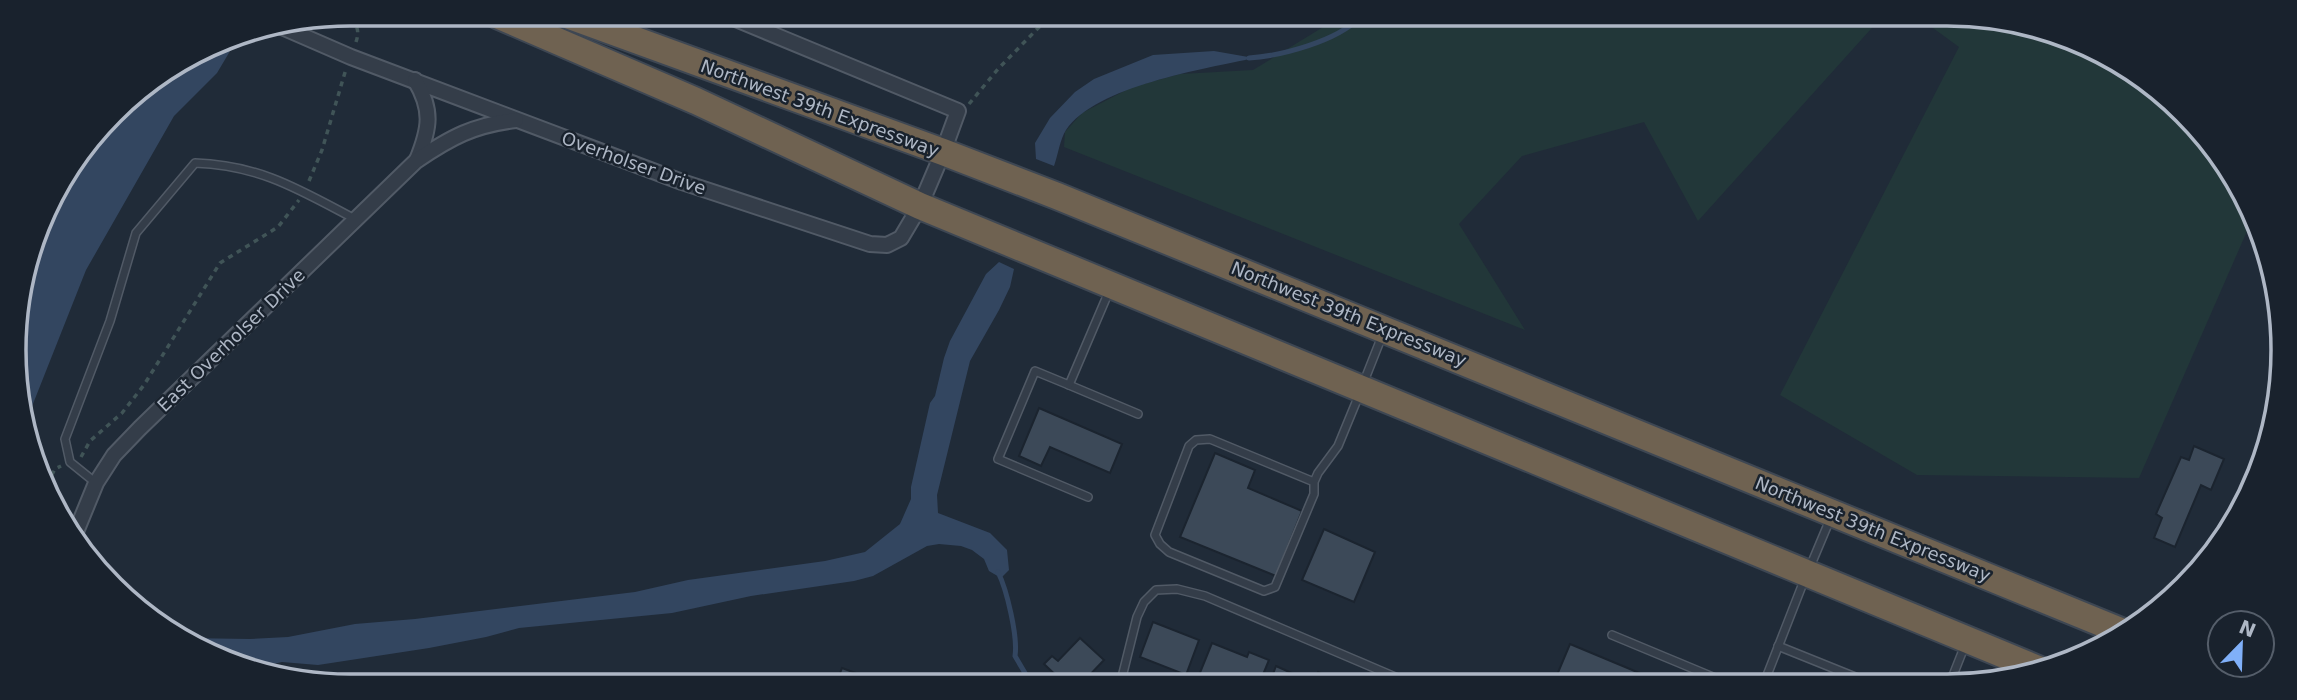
<svg xmlns="http://www.w3.org/2000/svg" width="2297" height="700" viewBox="0 0 2297 700" font-family="'DejaVu Sans',sans-serif">
<style>
.green{fill:#223739}
.water{fill:#334660}
.lines{fill:none;stroke-linecap:round;stroke-linejoin:round}
.stream{stroke:#334660;stroke-width:5}
.building{fill:#3c4958;stroke:#1b242f;stroke-width:2}
.lane-casing{stroke:#515a66;stroke-width:10}
.street-casing{stroke:#515a66;stroke-width:18}
.highway-casing{stroke:#3e4753;stroke-width:30}
.path{stroke:#405457;stroke-width:3.5;stroke-dasharray:5 5;stroke-linecap:butt}
.lane{stroke:#343d49;stroke-width:7}
.street{stroke:#343d49;stroke-width:14}
.highway{stroke:#6f6251;stroke-width:26}
.labels{text-anchor:middle;dominant-baseline:central;stroke-width:5;stroke-linejoin:round;paint-order:stroke}
.street-label{font-size:18px;fill:#aeb7c5;stroke:#19222d}
.rim{fill:none;stroke:#aeb7c5;stroke-width:3.5}
</style>
<rect width="100%" height="100%" fill="#202b38"/>
<g class="green">
<path d="M1338,18L1879,20L1698,221L1644,122L1522,156L1459,224L1525,330L1064,147L1065,132L1082,113L1132,87L1180,74L1253,70Z"/>
<path d="M1922,20L2013,21L2134,71L2227,164L2251,222L2139,478L1917,475L1780,395L1959,47Z"/>
</g>
<g class="water">
<path d="M239,36L217,73L174,116L86,270L25,424L17,307L49,201L128,98L222,39Z"/>
<path d="M1214,51L1254,58C1204,69 1096,86 1066,130C1060,139 1058,155 1054,166L1036,159L1035,143L1050,118L1075,92L1094,79L1153,55Z"/>
<path d="M999,262L1014,269L1010,287L999,310L970,361L937,495L938,513L990,533L1007,550L1009,570L1001,578L989,571L984,559L972,550L961,546L939,544L927,546L873,576L854,581L751,596L672,613L519,628L486,637L429,648L318,665L282,662L256,668L183,638L250,639L288,637L355,624L415,619L635,592L688,580L825,561L865,552L900,524L911,499V487L930,403L935,396L944,358L950,341L986,274Z"/>
</g>
<g class="lines">
<g class="stream">
<path d="M1249,58C1281,56 1337,41 1359,18"/>
<path d="M998,572C1007,590 1018,637 1015,656L1025,673L1028,681"/>
</g>
</g>
<g class="building">
<path d="M1039,408L1122,444L1110,473L1050,447L1041,466L1019,456Z"/>
<path d="M2194,446L2224,459L2211,490L2201,485L2175,547L2154,538L2162,518L2156,514L2181,457L2189,460Z"/>
<path d="M1215,453L1255,470L1248,488L1302,511L1276,576L1180,537Z"/>
<path d="M1324,529L1375,552L1354,602L1302,580Z"/>
<path d="M1153,622L1199,640L1186,675L1140,657Z"/>
<path d="M1080,638L1104,660L1084,681H1062L1044,664L1052,656L1058,661Z"/>
<path d="M1212,643L1247,657L1249,652L1269,660L1260,682L1197,680Z"/>
<path d="M1570,644L1661,682H1554Z"/>
<path d="M1276,666L1296,675L1294,679L1299,682H1270Z"/>
<path d="M842,668L877,681H837Z"/>
<path d="M1318,672L1335,679L1334,682H1314Z"/>
</g>
<g class="lines">
<g class="lane-casing">
<g id="lane">
<path d="M1363,384L1382,336"/>
<path d="M1069,385L1138,414"/>
<path d="M1314,482V494L1275,587L1264,591L1169,552L1160,544L1155,535L1189,446L1196,440L1210,439L1314,482L1318,473L1338,446L1359,395"/>
<path d="M96,483L70,462L65,439L110,321L136,233L195,163C260,165 300,190 355,219"/>
<path d="M1088,497L998,459L1035,371L1069,385L1110,289"/>
<path d="M1810,567L1831,517"/>
<path d="M1612,635L1725,682L1736,683"/>
<path d="M1778,646L1870,683"/>
<path d="M1121,681L1137,617L1144,602L1156,590L1177,589L1205,596L1407,682"/>
<path d="M1764,683L1805,578"/>
<path d="M1950,683L1965,645"/>
</g>
</g>
<g class="street-casing">
<g id="street">
<path d="M282,27L351,57L682,182L870,244L887,245L901,238L920,206L943,152L958,111L726,15"/>
<path d="M415,80C433,110 430,128 417,160"/>
<path d="M73,539L96,483L114,455L140,428L416,161C451,137 474,125 516,120"/>
</g>
</g>
<g class="highway-casing">
<g id="highway">
<path d="M497,15L696,101L920,206L2038,669"/>
<path d="M567,15L943,152L1057,196L2123,632"/>
</g>
</g>
<g class="path">
<path d="M341,16C355,21 361,27 356,42"/>
<path d="M969,104L998,69L1049,17"/>
<path d="M309,181L322,150L346,69"/>
<path d="M81,457L90,441L122,413L144,385L220,263L278,227L299,200"/>
<path d="M47,484L55,469L61,466"/>
</g>
<use href="#lane" class="lane"/>
<use href="#street" class="street"/>
<use href="#highway" class="highway"/>
</g>
<g class="labels">
<g class="street-label">
<text transform="translate(820 108) rotate(20)">Northwest 39th Expressway</text>
<text transform="translate(634 163) rotate(20)">Overholser Drive</text>
<text transform="translate(1349 314) rotate(22)">Northwest 39th Expressway</text>
<text transform="translate(231 340) rotate(-44)">East Overholser Drive</text>
<text transform="translate(1873 529) rotate(22)">Northwest 39th Expressway</text>
</g>
</g>
<path d="M0 0H2297V700H0ZM350 26H1947A324 324 0 0 1 2271 350V350A324 324 0 0 1 1947 674H350A324 324 0 0 1 26 350V350A324 324 0 0 1 350 26Z" fill="#19222d" fill-rule="evenodd"/>
<path class="rim" d="M350 26H1947A324 324 0 0 1 2271 350V350A324 324 0 0 1 1947 674H350A324 324 0 0 1 26 350V350A324 324 0 0 1 350 26Z"/>
<g transform="translate(2241 644) rotate(23)"><circle r="33" fill="#19222d" stroke="#555e6a" stroke-width="2"/>
<path d="M0-5L12 26L0 18L-12 26Z" fill="#80b0f9"/>
<text y="-10" font-size="19" font-weight="bold" text-anchor="middle" fill="#aeb7c5">N</text>
</g>
</svg>
